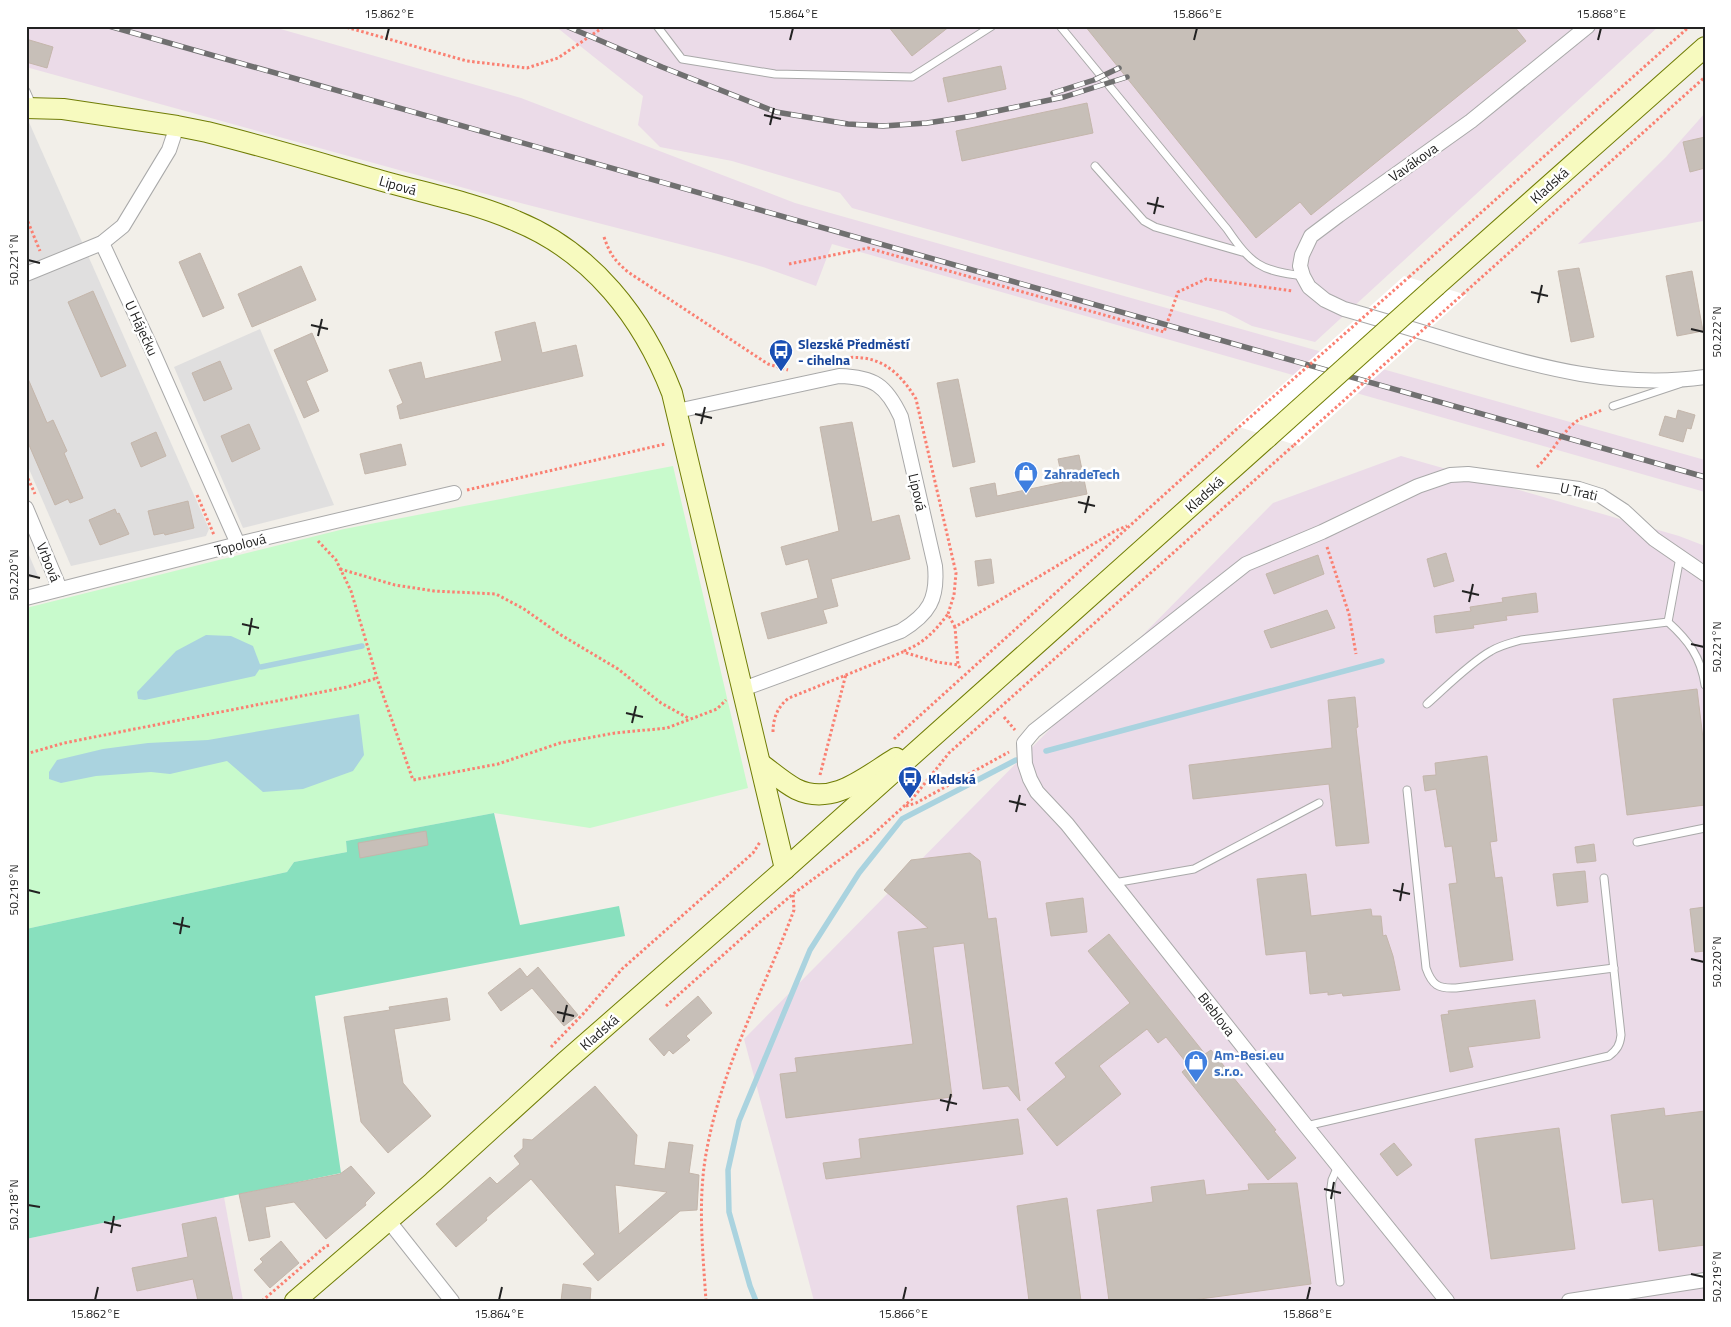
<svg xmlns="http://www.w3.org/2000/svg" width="1731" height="1327" viewBox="0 0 1731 1327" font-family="'Titillium Web',sans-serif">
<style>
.residential{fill:#e0dfdf}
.industrial{fill:#ebdbe8}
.park{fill:#c8facc}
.pitch{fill:#88e0be}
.water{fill:#aad3df}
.pier{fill:#fff}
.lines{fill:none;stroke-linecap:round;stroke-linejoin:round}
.stream{stroke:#aad3df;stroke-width:5.5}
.building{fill:#c7bfb8;stroke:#c4b6ab;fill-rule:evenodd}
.lane-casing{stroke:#a9a9a9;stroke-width:9}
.street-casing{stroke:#a9a9a9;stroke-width:16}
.secondary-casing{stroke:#707d05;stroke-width:22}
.path{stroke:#fa8072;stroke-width:3;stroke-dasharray:2.5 2.5;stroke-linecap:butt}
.lane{stroke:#fff;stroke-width:7}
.street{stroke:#fff;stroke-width:14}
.secondary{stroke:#f7fabf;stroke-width:20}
.rail-casing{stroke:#707070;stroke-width:5.5}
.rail{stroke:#fff;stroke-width:4;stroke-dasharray:11;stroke-linecap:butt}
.secondary-bridge-casing{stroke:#707d05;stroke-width:22;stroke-linecap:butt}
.path-bridge{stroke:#fa8072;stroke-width:3;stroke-dasharray:2.5 2.5;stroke-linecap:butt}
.secondary-bridge{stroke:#f7fabf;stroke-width:20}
.ticks{fill:none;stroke:#222;stroke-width:2}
.labels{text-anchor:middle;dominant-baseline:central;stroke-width:5;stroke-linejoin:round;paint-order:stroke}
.street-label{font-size:14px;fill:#222;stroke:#fff}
.transit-label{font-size:14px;font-weight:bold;fill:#164399;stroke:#fff;text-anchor:start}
.shop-label{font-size:14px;font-weight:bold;fill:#366cbe;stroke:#fff;text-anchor:start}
.neatline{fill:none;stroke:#222;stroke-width:2}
.ticks-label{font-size:12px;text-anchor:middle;fill:#222}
</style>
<rect width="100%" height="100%" fill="#f2efe9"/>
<g class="residential">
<path d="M28,120L209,529L206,536L71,566L26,462V121Z"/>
<path d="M260,329L334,505L243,528L174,367Z"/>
<path d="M26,548L38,576L26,579Z"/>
</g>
<g class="industrial">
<path d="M26,26H270L521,98L795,203L1705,460V492L832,244L816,286L763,267L718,254L486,194L26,67Z"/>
<path d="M555,26H1659L1315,342L1252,326L1225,312L852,208L840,193L732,161L660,147L638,125L643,96Z"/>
<path d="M1705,113V228L1703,221L1578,244L1666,157Z"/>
<path d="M1401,456L1679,536L1705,546V1301H814L744,1039L1273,503Z"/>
<path d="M224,1197L243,1301H26V1239Z"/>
</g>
<path class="park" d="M673,466L748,788L590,828L494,813L346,841L347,852L294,862L287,872L26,929V608L344,529Z"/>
<path class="pitch" d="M494,813L520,925L619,906L625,936L315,996L341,1173L26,1239V929L287,872L294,862L347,852L346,841Z"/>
<g class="water">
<path d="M206,635L231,636L253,646L261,667L255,676L145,700L138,699L137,692L176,651Z"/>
<path d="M359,714L364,755L353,771L303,789L263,792L227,761L170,774L151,772L96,776L61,783L49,779V772L57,760L103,749L148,743L208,740Z"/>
</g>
<path class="pier" d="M1404,276L1467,295L1299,446L1236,426Z"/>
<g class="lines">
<g class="stream">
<path d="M261,667L362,646"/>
<path d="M1046,751L1382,661"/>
<path d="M756,1301L750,1286L729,1212L728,1170L739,1121L810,950L859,873L902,819L1016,760"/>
</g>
</g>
<g class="building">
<path d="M888,26H950L912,56Z"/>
<path d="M1085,26H1514L1526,41L1311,215L1300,202L1256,238Z"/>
<path d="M26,39L53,47L47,68L26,62Z"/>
<path d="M1001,66L1006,89L948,102L943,78Z"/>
<path d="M1087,103L1093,133L962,161L956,131Z"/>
<path d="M1705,137V168L1690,172L1683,142Z"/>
<path d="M200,253L224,308L203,317L179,262Z"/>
<path d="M301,266L316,300L252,327L238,294Z"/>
<path d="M1579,268L1594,337L1571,342L1558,271Z"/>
<path d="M1692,271L1703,331L1677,336L1666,276Z"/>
<path d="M93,291L126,366L101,377L68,302Z"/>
<path d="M535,322L542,353L576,345L583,376L400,419L397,406L403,403L389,370L421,362L425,379L502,361L495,332Z"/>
<path d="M312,333L328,371L306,381L319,411L304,418L274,350Z"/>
<path d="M220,361L232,389L204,401L192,373Z"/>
<path d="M26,374L47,423L53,420L67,451L64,453L83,498L70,503L68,499L55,505L26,438Z"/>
<path d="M958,379L975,462L953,467L937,383Z"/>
<path d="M1678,410L1695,415L1691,429L1687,428L1683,442L1659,435L1665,416L1676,419Z"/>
<path d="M852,422L872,522L899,515L910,559L831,579L838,606L823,610L827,623L768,639L761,613L818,598L808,559L786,565L781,547L839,531L820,427Z"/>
<path d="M249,424L260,449L232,462L221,436Z"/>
<path d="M156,432L166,456L141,467L131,443Z"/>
<path d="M401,444L406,465L365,474L360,454Z"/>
<path d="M1079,455L1087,494L976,517L970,488L995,483L997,496L1063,482L1058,459Z"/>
<path d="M188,501L194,528L165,535L164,533L154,535L148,511Z"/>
<path d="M115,509L117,514L119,513L129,534L100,545L89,520Z"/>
<path d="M1446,553L1454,581L1434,587L1427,559Z"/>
<path d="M1318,555L1324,574L1274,594L1266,574Z"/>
<path d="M991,559L994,583L978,586L975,561Z"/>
<path d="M1536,593L1538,612L1506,616L1507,620L1473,625L1474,628L1436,633L1434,616L1471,611L1470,607L1503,602L1502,598Z"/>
<path d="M1327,610L1335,628L1271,648L1264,631Z"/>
<path d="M1697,689L1705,755V805L1627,815L1613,699Z"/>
<path d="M1355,697L1358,727L1356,728L1369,843L1336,846L1329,784L1193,799L1189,765L1332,748L1328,700Z"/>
<path d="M1487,756L1497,841L1490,842L1495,878L1502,877L1513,960L1460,967L1449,884L1457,883L1452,846L1445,847L1436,789L1425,791L1423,776L1436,775L1435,763Z"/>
<path d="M426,831L428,845L360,858L358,843Z"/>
<path d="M1594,844L1596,861L1577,863L1575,847Z"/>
<path d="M970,853L980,861L988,919L996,918L1020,1101L1008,1086L983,1089L964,943L933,947L952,1097L786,1118L780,1074L797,1072L795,1058L913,1044L898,932L928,928L884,890L911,860Z"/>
<path d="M1585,871L1588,902L1557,906L1553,874Z"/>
<path d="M1306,874L1311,916L1371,909L1372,916H1381L1383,936L1386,935L1393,956L1400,990L1343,996L1342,993L1328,995V992L1310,994L1306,951L1266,955L1257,879Z"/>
<path d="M1083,898L1087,932L1051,936L1046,903Z"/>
<path d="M1705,907V951L1695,952L1690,909Z"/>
<path d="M1109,934L1205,1054L1211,1050L1276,1130L1274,1131L1296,1158L1268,1180L1182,1072L1189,1066L1166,1037L1158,1043L1147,1029L1099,1066L1121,1094L1057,1146L1027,1109L1066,1077L1055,1063L1130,1003L1088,951Z"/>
<path d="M538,967L578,1015L564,1026L532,988L501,1011L488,993L520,968L527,977Z"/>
<path d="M698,996L712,1013L686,1036L690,1040L673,1054L669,1050L664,1056L649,1039Z"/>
<path d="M447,998L450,1020L394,1029L403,1083L431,1116L388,1153L361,1122L344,1017L390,1010L389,1007Z"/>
<path d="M1535,1000L1540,1038L1468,1047L1473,1067L1450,1072L1441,1015L1449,1014L1448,1011Z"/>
<path d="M595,1086L637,1135L634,1165L665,1169L669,1142L693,1145L689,1173L699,1175L697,1210L680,1211L598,1281L583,1264L595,1254L531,1179L486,1218L487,1220L456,1247L436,1224L490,1177L497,1184L520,1164L514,1156L523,1148V1139L532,1140ZM615,1185L667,1192L619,1234Z"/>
<path d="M1664,1108L1665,1116L1705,1111V1245L1659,1251L1653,1199L1622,1203L1611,1115Z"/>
<path d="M1018,1119L1023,1154L826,1179L823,1163L861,1158L859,1139Z"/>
<path d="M1559,1128L1575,1249L1491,1259L1475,1139Z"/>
<path d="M1394,1143L1412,1165L1397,1176L1380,1154Z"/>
<path d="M351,1166L375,1193L365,1203L366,1205L326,1239L294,1202L265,1207L270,1237L249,1241L239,1194L340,1174Z"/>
<path d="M1204,1180L1206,1195L1249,1190L1248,1184L1297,1183L1311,1284L1185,1301H1109L1097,1210L1153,1202L1151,1187Z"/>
<path d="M1067,1198L1081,1301H1029L1017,1206Z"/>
<path d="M216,1217L233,1301H198L193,1279L137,1291L132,1268L188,1257L182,1224Z"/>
<path d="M281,1241L299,1263L270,1288L254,1270L263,1262L260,1259Z"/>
<path d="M563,1284L591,1288L590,1301H561Z"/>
</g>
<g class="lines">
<g class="lane-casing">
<g id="lane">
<path d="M657,26L682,59L775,74L912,77L992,26"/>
<path d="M1060,26L1227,229C1251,264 1260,271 1303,276"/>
<path d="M26,91L33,107"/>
<path d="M1095,166L1144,221L1155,227L1242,252"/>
<path d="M1613,406L1679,384"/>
<path d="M1680,557L1668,622C1688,640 1701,657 1705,685"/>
<path d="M1427,704C1445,688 1471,662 1491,651C1501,645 1511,643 1521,640L1668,622"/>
<path d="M1407,790L1426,968C1432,985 1438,989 1456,988L1614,968"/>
<path d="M1637,842L1705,828"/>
<path d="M1114,883L1194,869L1319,803"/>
<path d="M1306,1126L1609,1056C1617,1050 1620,1045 1621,1035L1604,878"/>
<path d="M1338,1166L1332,1180L1330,1195L1340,1282"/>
</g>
</g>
<g class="street-casing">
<g id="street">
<path d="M1588,26L1471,121L1339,215L1311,236L1302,255L1300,266L1303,276L1309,287L1325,300L1344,309C1383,320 1422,332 1461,344C1541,368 1620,389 1705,377"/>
<path d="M102,243L153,352L238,544"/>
<path d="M26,274L102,243L123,226L169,150L177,126"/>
<path d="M677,411L839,376C874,377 886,385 901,417L935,566C938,599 929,614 901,631L743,689"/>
<path d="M26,508L60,589"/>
<path d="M26,598L238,544L454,493"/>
<path d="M388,1220L452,1301"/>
<path d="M1447,1301L1306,1126L1067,824L1037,792L1030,779L1025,764L1024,743L1034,731L1246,564L1322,532L1418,486L1450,475L1468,474L1579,489L1601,496L1624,511L1654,539L1705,574"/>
<path d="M1569,1301L1705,1280"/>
</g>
</g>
<g class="secondary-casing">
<g id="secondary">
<path d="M26,108L63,109L177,126L207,132C267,147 326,165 386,182C429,194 475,203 516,221C592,252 643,318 672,393L785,869"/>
<path d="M1436,286L1705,47"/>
<path d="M761,764C772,772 783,782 796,789C833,807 866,776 896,758"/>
<path d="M295,1301L433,1182L565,1062L785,869L1268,437"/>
</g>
</g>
<g class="path">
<path d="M342,26L467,61L527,68L558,58L605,26"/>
<path d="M26,217L40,251"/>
<path d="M604,237C610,254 614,260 628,272L768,364L788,370"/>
<path d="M789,264L868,248L1164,332L1178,292L1206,279L1293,291"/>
<path d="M1409,277L1690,26"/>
<path d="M1463,294L1705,77"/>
<path d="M816,363C863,351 890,356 916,399L956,573L954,595L948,614L955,627"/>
<path d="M1537,467C1552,454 1563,429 1580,419C1587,416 1595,413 1602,410"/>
<path d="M26,474L35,494"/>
<path d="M467,490L665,444"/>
<path d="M197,495L214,535"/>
<path d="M318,541L336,560L351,591L377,678L413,780L498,764L560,743L615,733L667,728L717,709L726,700"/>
<path d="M1327,547L1349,614L1356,654"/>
<path d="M340,569L395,585L434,591L496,594L524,609L561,635L618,669L661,703L690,719"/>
<path d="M904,651C924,643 935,631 948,614"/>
<path d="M960,668L958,665L955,627L1115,531L1127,526"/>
<path d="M1004,717L1015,730"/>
<path d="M773,732C773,718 778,706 789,698L903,652L937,662L958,665"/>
<path d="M894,739L1239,427"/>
<path d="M26,754L64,743L347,687L377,678"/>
<path d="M820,775L846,674"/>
<path d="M906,806L916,803L1009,752"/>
<path d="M666,1006L760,922L793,894L868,839L913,798L949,753L1294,445"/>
<path d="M551,1047L583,1014L622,969L753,853L760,842"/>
<path d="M262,1301L326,1246L330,1245"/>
<path d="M706,1301C703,1255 698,1206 705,1160C719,1071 763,993 794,910L793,894"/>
</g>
<use href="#lane" class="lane"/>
<use href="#street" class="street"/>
<use href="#secondary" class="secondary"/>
<g class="rail-casing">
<g id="rail">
<path d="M109,26L1705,477"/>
<path d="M566,26L662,67L776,112L848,124L883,126L927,123L973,116L1064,97L1127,77"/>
<path d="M1053,93L1094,80L1119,68"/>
</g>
</g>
<use href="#rail" class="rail"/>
<g class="secondary-bridge-casing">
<path id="secondary-bridge" d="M1268,437L1436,286"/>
</g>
<g class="path-bridge">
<path d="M1239,427L1409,277"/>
<path d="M1294,445L1463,294"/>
</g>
<use href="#secondary-bridge" class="secondary-bridge"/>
</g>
<path class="ticks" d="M386,40L389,28M790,40L793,28M1194,40L1197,28M1598,40L1601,28M764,115L781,119M770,125L774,108M1147,203L1164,207M1154,214L1158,197M28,260L40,263M1531,292L1548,296M1538,303L1542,285M311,325L328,329M1691,329L1704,332M318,336L322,319M695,414L712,418M701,424L705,407M1078,502L1095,506M1085,513L1089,496M28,575L40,578M1462,591L1479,595M1469,602L1473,584M242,624L259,628M249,635L252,618M1691,644L1704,647M626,713L643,717M632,723L636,706M1009,801L1026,805M1016,812L1020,795M28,890L40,893M1393,890L1410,894M1400,901L1403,883M173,923L190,927M180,934L183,917M1691,959L1704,962M557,1012L574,1016M563,1022L567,1005M940,1100L957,1104M947,1111L951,1094M1324,1189L1341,1193M1331,1199L1334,1182M28,1205L40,1207M104,1222L121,1226M111,1233L114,1216M1691,1274L1704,1277M95,1300L98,1287M499,1300L502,1287M903,1300L906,1287M1307,1300L1310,1287"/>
<defs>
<g id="bus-pin" transform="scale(1.25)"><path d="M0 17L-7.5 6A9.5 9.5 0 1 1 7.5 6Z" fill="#1a4fb4" stroke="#fff"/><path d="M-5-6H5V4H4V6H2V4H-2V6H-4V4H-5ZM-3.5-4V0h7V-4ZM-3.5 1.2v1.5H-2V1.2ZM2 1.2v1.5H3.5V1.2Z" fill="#fff"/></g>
<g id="shop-pin" transform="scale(1.25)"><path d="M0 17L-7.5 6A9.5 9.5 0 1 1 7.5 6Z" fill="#3f7fe0" stroke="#fff"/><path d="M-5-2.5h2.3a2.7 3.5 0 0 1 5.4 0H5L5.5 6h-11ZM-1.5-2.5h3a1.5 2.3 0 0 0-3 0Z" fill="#fff"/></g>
</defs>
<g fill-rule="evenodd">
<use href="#bus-pin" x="781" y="351"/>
<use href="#shop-pin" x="1026" y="473"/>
<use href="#bus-pin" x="910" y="778"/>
<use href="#shop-pin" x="1196" y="1062"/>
</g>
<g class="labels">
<g class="street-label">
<text transform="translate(1413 162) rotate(-35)">Vavákova</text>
<text transform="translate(398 185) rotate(16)">Lipová</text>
<text transform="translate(1549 185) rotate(-42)">Kladská</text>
<text transform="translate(142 328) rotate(65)">U Háječku</text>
<text transform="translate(1579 491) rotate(13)">U Trati</text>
<text transform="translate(918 492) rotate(77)">Lipová</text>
<text transform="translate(1204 494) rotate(-42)">Kladská</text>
<text transform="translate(240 544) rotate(-14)">Topolová</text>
<text transform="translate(49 562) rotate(68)">Vrbová</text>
<text transform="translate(1217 1014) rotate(52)">Bieblova</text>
<text transform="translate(599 1032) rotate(-41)">Kladská</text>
</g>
<g class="transit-label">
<text x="798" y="343">Slezské Předměstí<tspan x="798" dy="16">- cihelna</tspan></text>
<text x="928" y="778">Kladská</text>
</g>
<g class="shop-label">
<text x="1044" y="473">ZahradeTech</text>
<text x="1214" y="1054">Am-Besi.eu<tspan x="1214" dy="16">s.r.o.</tspan></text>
</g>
</g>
<rect width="1731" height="1327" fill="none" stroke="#ffffff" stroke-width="55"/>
<rect x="28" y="28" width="1676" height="1272" class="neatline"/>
<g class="ticks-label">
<text x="389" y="18">15.862°E</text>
<text x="793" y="18">15.864°E</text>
<text x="1197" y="18">15.866°E</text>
<text x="1601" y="18">15.868°E</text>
<text transform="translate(14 260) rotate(-90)" y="4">50.221°N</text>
<text transform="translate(1717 332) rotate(-90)" y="4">50.222°N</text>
<text transform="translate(14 575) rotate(-90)" y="4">50.220°N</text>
<text transform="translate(1717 647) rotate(-90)" y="4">50.221°N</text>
<text transform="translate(14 890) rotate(-90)" y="4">50.219°N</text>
<text transform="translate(1717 962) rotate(-90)" y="4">50.220°N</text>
<text transform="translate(14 1205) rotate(-90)" y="4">50.218°N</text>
<text transform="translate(1717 1277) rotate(-90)" y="4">50.219°N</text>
<text x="95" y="1318">15.862°E</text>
<text x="499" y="1318">15.864°E</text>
<text x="903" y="1318">15.866°E</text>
<text x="1307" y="1318">15.868°E</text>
</g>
</svg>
